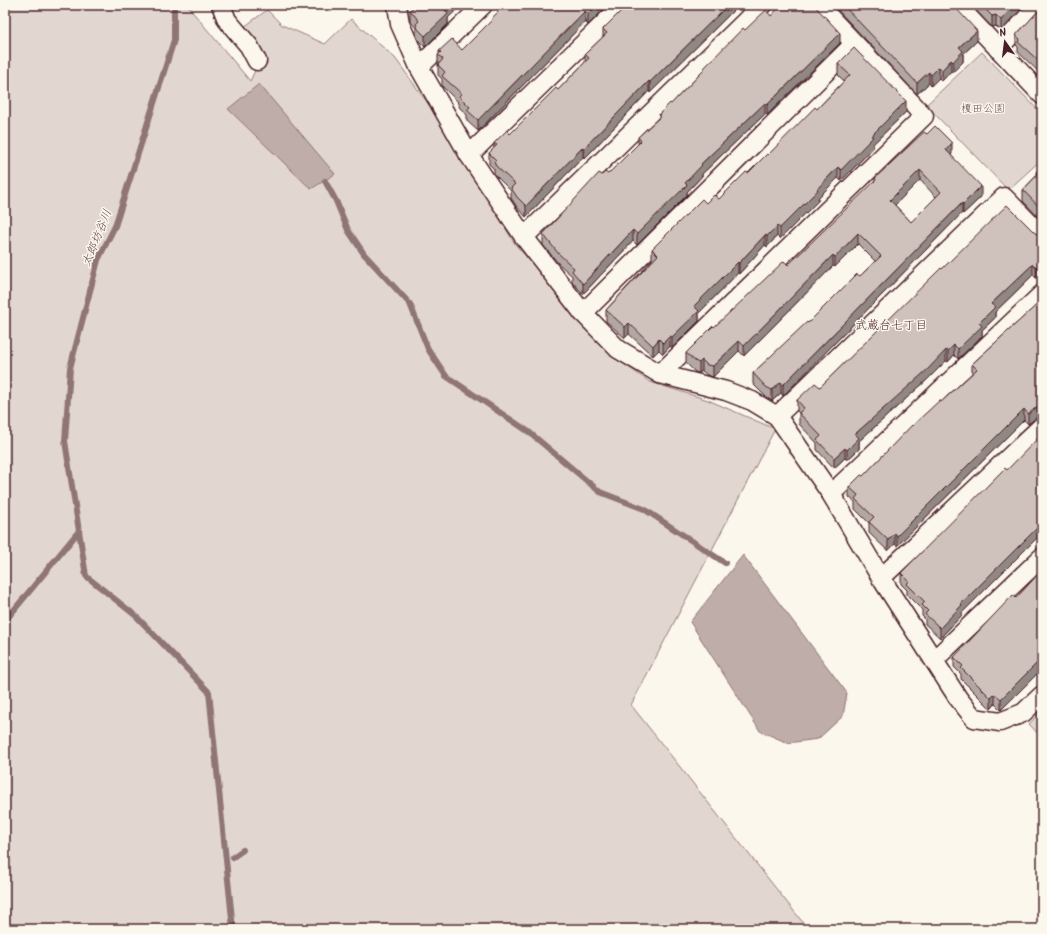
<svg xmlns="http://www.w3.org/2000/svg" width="1047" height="934" viewBox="0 0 1047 934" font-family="Kalam,'Klee One',sans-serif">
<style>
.green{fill:#e2d7d0;stroke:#967b7e}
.water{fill:#bfadaa;stroke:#907477}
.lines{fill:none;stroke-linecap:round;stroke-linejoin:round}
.stream{stroke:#907477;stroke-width:6}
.minor-casing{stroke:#4a1f2b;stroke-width:21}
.minor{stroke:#fbf7ec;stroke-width:18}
.wall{fill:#b2a7a2;stroke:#4a1f2b;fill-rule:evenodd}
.shaded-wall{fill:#918884;stroke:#4a1f2b}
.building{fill:#cfc2bc;stroke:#4a1f2b;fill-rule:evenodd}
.labels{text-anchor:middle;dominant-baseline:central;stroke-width:3;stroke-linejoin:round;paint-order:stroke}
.park-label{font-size:11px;fill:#704d54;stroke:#fbf7ec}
.water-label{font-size:12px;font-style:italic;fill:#6d4a51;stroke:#fbf7ec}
.neighbourhood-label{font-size:12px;fill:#4a1f2b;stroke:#fbf7ec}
</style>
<rect width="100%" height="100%" fill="#fbf7ec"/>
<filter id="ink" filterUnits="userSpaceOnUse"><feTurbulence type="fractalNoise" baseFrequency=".025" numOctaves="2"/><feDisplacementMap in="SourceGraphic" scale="8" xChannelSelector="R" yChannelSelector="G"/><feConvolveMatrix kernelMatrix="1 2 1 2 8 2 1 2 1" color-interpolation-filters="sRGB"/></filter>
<g filter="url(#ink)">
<g class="green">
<path d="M5,5H189L190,9L250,81L264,52L244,27L267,10L282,25L325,44L351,19L395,58L443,124L515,244L615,358L650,382L708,400L775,429L631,705L808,929H5Z"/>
<path d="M982,52L1042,114V159L1008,190L926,105Z"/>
<path d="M1042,711V738L1029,724Z"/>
</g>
<g class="water">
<path d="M259,84L335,174L311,189L228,109Z"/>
<path d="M743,555L847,693L843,716L818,739L788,743L760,731L690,622Z"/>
</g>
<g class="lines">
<g class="stream">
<path d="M174,5V40L115,226L98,260L70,368L65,441L86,576L136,616L209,692L233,929"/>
<path d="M325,181L336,201L348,230L364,254L410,304L428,349L446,376L529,432L600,492L644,509L725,563"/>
<path d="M5,621L79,531"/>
<path d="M233,857L243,850"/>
</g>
<g class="minor-casing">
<g id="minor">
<path d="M221,5L227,20L249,46L257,61"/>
<path d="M397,5L400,24L419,67L469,155L524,237L583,313L618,349L660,374L726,391L752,401L777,416L831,494L881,578L958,698L974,718L1000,722L1023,713L1042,695"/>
<path d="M957,5L1042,95"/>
<path d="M998,49L1039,5"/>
<path d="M419,67L483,5"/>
<path d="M469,155L623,5"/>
<path d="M524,237L762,5"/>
<path d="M583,313L854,44"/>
<path d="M660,374L924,116L818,5"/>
<path d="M777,416L1004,197L1042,236"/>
<path d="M831,494L1042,294"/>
<path d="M881,578L1042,426"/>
<path d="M934,660L1042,557"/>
</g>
</g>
<use href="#minor" class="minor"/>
</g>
<g class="wall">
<path d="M505,5H608L588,25L585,22L478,131L467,121V115L459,107V103L442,86V79L438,75V55L439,54V51L462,50L492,20V18Z"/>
<path d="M637,5H739L650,93L649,91L584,159L583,157L526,217L517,207L511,198V191L496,176L494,173V169L489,164V153L494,148V143L510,134L558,90L585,62V54L603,37V29L630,10H632Z"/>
<path d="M833,5H953L977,41L963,54V62L953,72L951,71L942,81L939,78L931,86L929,83L917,94Z"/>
<path d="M971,5H1025L1001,31L996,26L992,27Z"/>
<path d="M1042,7V75L1018,52V47L1016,45V35Z"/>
<path d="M410,10L448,18V24L425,47L418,40L416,35V28L410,21Z"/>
<path d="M771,16L840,43L767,115L765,114L702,174V176L687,192V195L637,245L633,241L583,294L572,281V276L558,263L543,245V234L602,175L608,174L638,144V137L659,117V114L671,104L704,70V68L745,30Z"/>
<path d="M838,64L906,112L873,144V148L841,181L838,178L818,198V201L780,239L777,236L767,247L765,245L739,274L738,273L699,313V321L672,348L670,346L663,354L659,350L653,356L629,334L625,338L606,321V310L652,260V249L706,203L719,199L768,155L817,109L844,81L838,75Z"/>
<path d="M952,154L951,155L981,197L963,214L962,213L783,396L781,393L772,401L766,397L753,384V373L860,276L875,261L858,244L835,267L833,266L744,356L739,351L713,377L707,375L702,371L699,373L695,372L686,363V353L714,327L788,265L875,182V178ZM920,180L936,197L911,222L895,205Z"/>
<path d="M1042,166V221L1023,201V190L1036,176V172Z"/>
<path d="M1035,233L1039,235H1042V272L1036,278L1033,275L995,312V318L982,330V336L958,359L954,355L948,362L946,361L928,379L859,441V449L847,460L845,458L834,468L817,450V443L799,424V413L797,411V400L820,387L942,269Z"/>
<path d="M1042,300V416H1039L1028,424L1024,420L897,546L895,544L888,551L869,533V523L855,509V502L849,497V487L863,476L912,426L941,402L972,373V364Z"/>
<path d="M1007,470L962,613V615L940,638L925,624V619L922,616V610L907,595V590L901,584V573Z"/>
<path d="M1042,570V669L1001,710L995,704L991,709L961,679V674L954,667V657L1016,598Z"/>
</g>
<g class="shaded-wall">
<path d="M450,5H462L448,18V24L425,47V36L445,10Z"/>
<path d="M597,5H608L588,25V14Z"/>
<path d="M728,5H739L650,93V82Z"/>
<path d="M1015,5H1025L1001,31V20Z"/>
<path d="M585,11V22L478,131V120Z"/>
<path d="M996,15V26L992,27V16Z"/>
<path d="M977,31V41L963,54V62L953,72V62L959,47Z"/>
<path d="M840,33V43L767,115V105Z"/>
<path d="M951,60V71L942,81V70Z"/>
<path d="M939,67V78L931,86V75Z"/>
<path d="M929,72V83L917,94V83Z"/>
<path d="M649,81V91L584,159V148Z"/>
<path d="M906,101V112L873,144V148L841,181V170L871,136Z"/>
<path d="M765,103V114L702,174V176L687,192V195L637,245V234L685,183L701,164Z"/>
<path d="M952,143V154L946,160V150Z"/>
<path d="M583,147V157L526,217V206Z"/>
<path d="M838,167V178L818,198V201L780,239V228Z"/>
<path d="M920,170V180L890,210V200Z"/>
<path d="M981,186V197L963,214V204Z"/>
<path d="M962,203V213L783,396V385Z"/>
<path d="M777,226V236L767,247V236Z"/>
<path d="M633,230V241L583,294V284Z"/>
<path d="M858,233V244L835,267V257Z"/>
<path d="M765,235V245L739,274V263Z"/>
<path d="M833,255V266L744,356V346Z"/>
<path d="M1042,261V272L1036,278V267Z"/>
<path d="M738,262V273L699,313V321L672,348V337L694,306Z"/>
<path d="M1033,264V275L995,312V318L982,330V336L958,359V349L991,304Z"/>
<path d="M629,323V334L625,338V327Z"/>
<path d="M670,336V346L663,354V343Z"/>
<path d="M659,339V350L653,356V346Z"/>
<path d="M739,341V351L713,377V366Z"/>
<path d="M954,345V355L948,362V351Z"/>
<path d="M946,350V361L928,379L859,441V449L847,460V450L855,434Z"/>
<path d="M702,360V371L699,373V363Z"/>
<path d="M781,382V393L772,401V390Z"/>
<path d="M1039,405V416L1028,424V414Z"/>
<path d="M1024,409V420L897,546V536Z"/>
<path d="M845,448V458L834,468V458Z"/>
<path d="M1042,523V533L962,613V615L940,638V628L961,604Z"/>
<path d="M895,533V544L888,551V540Z"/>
<path d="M1042,658V669L1001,710V699Z"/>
<path d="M995,694V704L991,709V698Z"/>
</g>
<g class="building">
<path d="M416,5H450L445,10L448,14L425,36L418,29L416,24L419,21L410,10Z"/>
<path d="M505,5H597L588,14L585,11L478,120L467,110L470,107L459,96L462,94L442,76L445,72L438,65L443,59L438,55L441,52L439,51L452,39L462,50L493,19L492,18Z"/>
<path d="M637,5H728L650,82L649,81L584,148L583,147L526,206L517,197L511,188L515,184L496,166L494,162L496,160L489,153L497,145L494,143L507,130L510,134L556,88L558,90L589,58L585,54L607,33L603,29L626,6L630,10L631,9L632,10Z"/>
<path d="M781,5H814L840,33L767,105L765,103L701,164L702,165L685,183L687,185L637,234L633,230L583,284L572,271L574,268L558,253L543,234L599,173L602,175L605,172L608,174L641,141L638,137L661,116L659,114L670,103L671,104L705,69L704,68L743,28L745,30L766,10L771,16Z"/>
<path d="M843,5H953L977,31L959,47L963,51L953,62L951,60L942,70L939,67L931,75L929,72L917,83Z"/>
<path d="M981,5H1015L1001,20L996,15L992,16Z"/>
<path d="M1042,7V64L1018,42L1020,39L1016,35Z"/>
<path d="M854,48L906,101L871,136L873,137L841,170L838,167L817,189L818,190L780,228L777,226L767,236L765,235L739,263L738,262L694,306L699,311L672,337L670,336L663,343L659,339L653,346L629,323L625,327L606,310L658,255L652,249L702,199L706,203L714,195L719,199L746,172L748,173L767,154L768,155L815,107L817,109L850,75L838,64Z"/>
<path d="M935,126L952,143L946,150L981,186L963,204L962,203L783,385L781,382L772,390L766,387L753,373L807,322L808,323L857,274L860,276L881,256L858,233L835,257L833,255L744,346L739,341L713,366L707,365L702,360L699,363L695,361L686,353L713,326L714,327L744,299L784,261L788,265L876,180L875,178L924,132L927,134ZM920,170L941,192L911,222L890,200Z"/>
<path d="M1042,166V210L1023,190L1038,174L1036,172Z"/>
<path d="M1007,205L1035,233L1039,235H1042V261L1036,267L1033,264L991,304L995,307L979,323L982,326L958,349L954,345L948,351L946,350L928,369L855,434L859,438L847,450L845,448L834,458L817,440L821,436L799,413L804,408L797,400L815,383L820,387L941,268L942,269Z"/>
<path d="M1042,300V405H1039L1028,414L1024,409L897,536L895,533L888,540L869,522L874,517L855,499L858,495L849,487L861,475L863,476L912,425V426L940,400L941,402L977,369L972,364Z"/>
<path d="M1042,434V523L961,604L962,605L940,628L925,614L928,611L922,605L925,602L907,584L909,581L901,573L1005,468L1007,470Z"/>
<path d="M1042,570V658L1001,699L995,694L991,698L961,668L963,666L954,657L1013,595L1016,598Z"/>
</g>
</g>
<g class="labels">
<g class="park-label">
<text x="983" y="109">榎田公園</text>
</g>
<g class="water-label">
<text transform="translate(97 238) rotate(-68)">太郎坊谷川</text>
</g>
<g class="neighbourhood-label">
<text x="891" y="325">武蔵台七丁目</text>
</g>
</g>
<rect width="1047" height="934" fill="none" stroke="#fbf7ec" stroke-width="20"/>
<rect x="10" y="10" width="1027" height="914" fill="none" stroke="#4a1f2b" stroke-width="1.5" filter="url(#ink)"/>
<g transform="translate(1005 42) rotate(346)" stroke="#fbf7ec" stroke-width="3" paint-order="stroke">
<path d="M0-3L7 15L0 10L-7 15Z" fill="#4a1f2b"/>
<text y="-6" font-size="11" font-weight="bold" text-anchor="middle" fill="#4a1f2b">N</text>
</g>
</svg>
